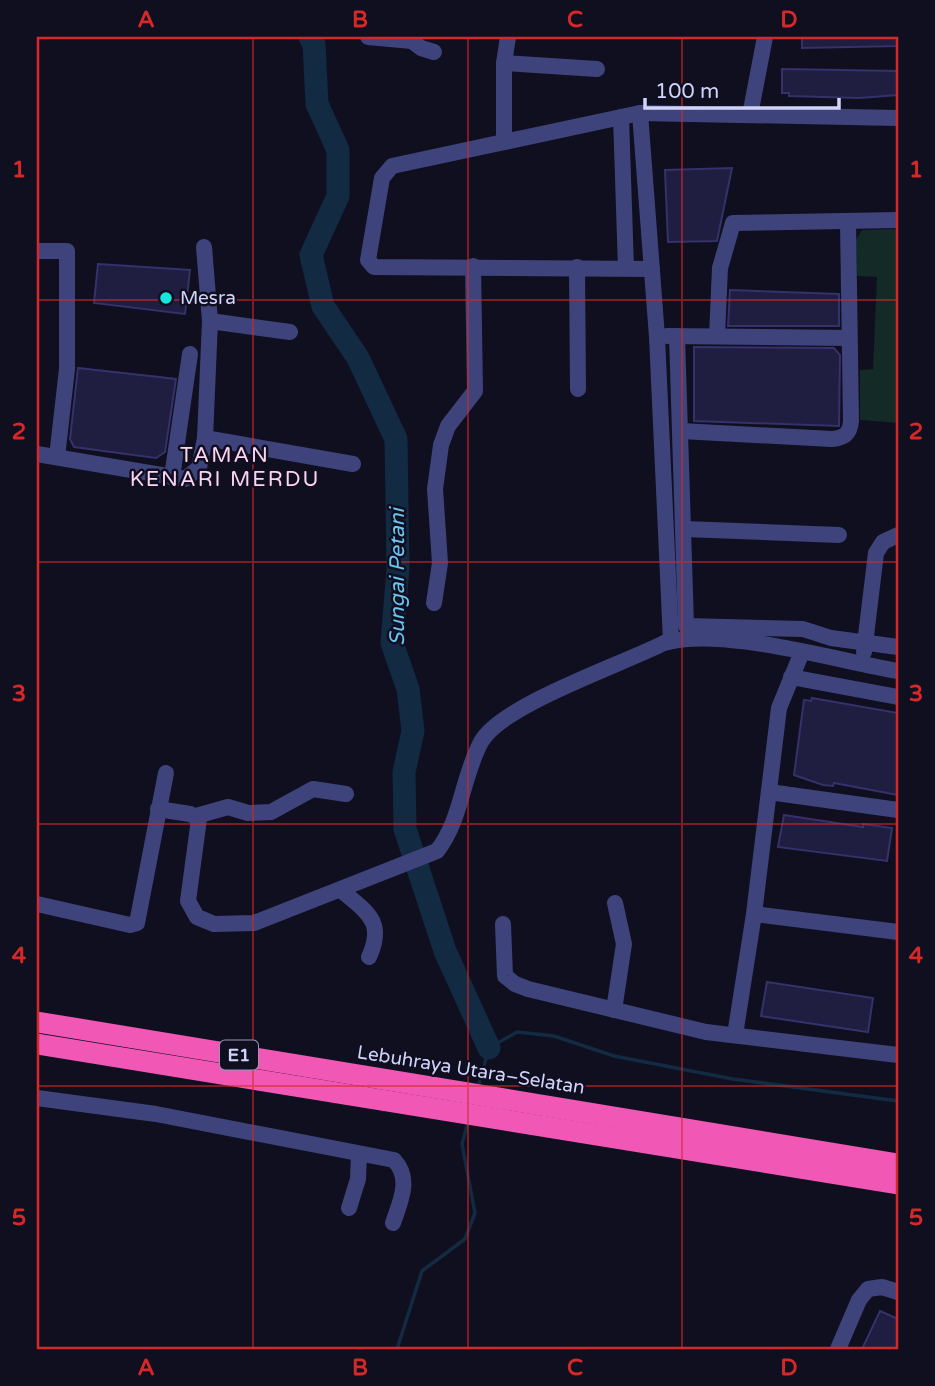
<svg xmlns="http://www.w3.org/2000/svg" width="935" height="1386" viewBox="0 0 935 1386" font-family="'Varela Round',sans-serif">
<style>
.green{fill:#132a26}
.lines{fill:none;stroke-linecap:round;stroke-linejoin:round}
.stream{stroke:#122a42;stroke-width:3.5}
.river{stroke:#122a42;stroke-width:23}
.building{fill:#1f1d40;stroke:#35316a;stroke-width:2}
.minor{stroke:#3e447b;stroke-width:16}
.highway{stroke:#f158b5;stroke-width:21}
.grid{fill:none;stroke:#d62828;stroke-width:2;stroke-opacity:0.55}
.poi-dot{fill:#14e6df;stroke:#100f20;stroke-width:2.5}
.labels{text-anchor:middle;dominant-baseline:central;stroke-width:5;stroke-linejoin:round;paint-order:stroke}
.shield{fill:#100f20;stroke:#9898b9;stroke-width:2}
.shield-label{font-size:18px;font-weight:bold;fill:#d2d3fb}
.poi-label{font-size:19px;fill:#d2d3fb;stroke:#100f20;text-anchor:start}
.street-label{font-size:19px;fill:#d2d3fb;stroke:#100f20}
.neighbourhood-label{font-size:21px;letter-spacing:2px;fill:#fbd4f2;stroke:#100f20}
.water-label{font-size:21px;font-style:italic;fill:#69c5f2;stroke:#100f20}
.neatline{fill:none;stroke:#d62828;stroke-width:2.5}
.grid-label{font-size:23px;text-anchor:middle;font-weight:bold;fill:#d62828}
</style>
<rect width="100%" height="100%" fill="#100f20"/>
<path class="green" d="M898,229V423L860,420V370L873,369L877,277L857,276L856,240L862,230Z"/>
<g class="lines">
<g class="stream">
<path d="M478,1087L489,1048L517,1032L554,1036L614,1056L733,1079L898,1101"/>
<path d="M397,1349L422,1271L465,1239L475,1213L462,1144L468,1122"/>
</g>
<path class="river" d="M310,37L314,44L317,104L338,150V196L311,255L323,306L358,358L396,439L398,568L392,643L408,689L413,731L404,772L405,829L445,951L489,1048"/>
</g>
<g class="building">
<path d="M802,37H898V46L802,48Z"/>
<path d="M782,69L898,71V95L859,98L789,96V93H782Z"/>
<path d="M732,168L717,241L668,242L665,170Z"/>
<path d="M98,264L190,270L185,314L94,303Z"/>
<path d="M730,290L839,294V326H728Z"/>
<path d="M694,347L834,348L840,355L839,426L694,421Z"/>
<path d="M78,368L176,379L165,452L156,458L74,447L70,439Z"/>
<path d="M812,698L898,713V795L834,783L833,786L823,785L794,775L804,700L811,701Z"/>
<path d="M784,815L863,827V824L892,828L887,861L778,847Z"/>
<path d="M767,982L873,998L868,1032L761,1016Z"/>
<path d="M880,1311L898,1319V1349H862Z"/>
</g>
<g class="lines">
<g class="minor">
<path d="M368,37L412,41"/>
<path d="M413,37L412,41L421,48L434,52"/>
<path d="M504,63L597,69"/>
<path d="M640,113L657,337L671,641"/>
<path d="M750,115L765,37"/>
<path d="M621,117L626,268"/>
<path d="M504,142V63L508,37"/>
<path d="M37,251H67V369L57,457"/>
<path d="M577,267L578,389"/>
<path d="M652,269L374,267L368,260L382,178L392,166L640,113L898,118"/>
<path d="M210,321L290,332"/>
<path d="M667,336L849,338"/>
<path d="M677,336L686,626L803,629L831,638L898,647"/>
<path d="M717,336L720,268L733,223L898,220"/>
<path d="M681,431L832,439C844,438 850,434 851,421L848,222"/>
<path d="M205,438L353,464"/>
<path d="M37,454L185,479L199,468L205,438L210,321L204,247"/>
<path d="M172,477L190,354"/>
<path d="M685,529L839,535"/>
<path d="M434,603L440,563L435,489L441,445L448,426L475,391L473,266"/>
<path d="M864,652L876,553L883,542L898,535"/>
<path d="M791,677L898,697"/>
<path d="M769,792L898,810"/>
<path d="M158,809L190,814L199,819L188,901L197,917L214,924L254,923L437,851C462,819 462,777 481,742C501,705 623,664 664,643C721,626 838,661 898,671"/>
<path d="M196,816L228,807L248,813L271,812L313,789L346,794"/>
<path d="M342,891C368,913 385,922 369,957"/>
<path d="M37,904L130,925L137,923L166,773"/>
<path d="M754,914L898,932"/>
<path d="M503,924L505,976L515,984L528,989L706,1032L898,1055"/>
<path d="M614,1010L624,944L615,903"/>
<path d="M735,1035L754,914L779,708L802,652"/>
<path d="M37,1098L156,1114L394,1160C412,1179 400,1202 393,1223"/>
<path d="M349,1208L358,1179L359,1154"/>
<path d="M838,1349L859,1300L868,1289L882,1287L898,1292"/>
</g>
<g class="highway">
<path d="M37,1022L898,1164"/>
<path d="M37,1044L898,1184"/>
</g>
</g>
<path class="grid" d="M253,37V1349M468,37V1349M682,37V1349M37,300H898M37,562H898M37,824H898M37,1086H898"/>
<circle class="poi-dot" cx="166" cy="298" r="7"/>
<g class="labels">
<rect class="shield" x="220" y="1040.5" width="38" height="29" rx="5"/>
<g class="shield-label">
<text x="239" y="1055">E1</text>
</g>
<g class="poi-label">
<text x="180" y="298">Mesra</text>
</g>
<g class="street-label">
<text transform="translate(471 1070) rotate(9)">Lebuhraya Utara–Selatan</text>
</g>
<g class="neighbourhood-label">
<text x="225" y="455">TAMAN<tspan x="225" dy="24">KENARI MERDU</tspan></text>
</g>
<g class="water-label">
<text transform="translate(397 577) rotate(-90)">Sungai Petani</text>
</g>
</g>
<rect width="935" height="1386" fill="none" stroke="#100f20" stroke-width="77"/>
<path d="M645 98v10h194v-10" fill="none" stroke="#d2d3fb" stroke-width="3.5"/>
<text x="655" y="98" font-size="21" fill="#d2d3fb" stroke="#100f20" stroke-width="5" paint-order="stroke">100 m</text>
<rect x="38" y="38" width="859" height="1310" class="neatline"/>
<g class="grid-label">
<text x="146" y="27">A</text>
<text x="360" y="27">B</text>
<text x="575" y="27">C</text>
<text x="789" y="27">D</text>
<text x="19" y="177">1</text>
<text x="916" y="177">1</text>
<text x="19" y="439">2</text>
<text x="916" y="439">2</text>
<text x="19" y="701">3</text>
<text x="916" y="701">3</text>
<text x="19" y="963">4</text>
<text x="916" y="963">4</text>
<text x="19" y="1225">5</text>
<text x="916" y="1225">5</text>
<text x="146" y="1375">A</text>
<text x="360" y="1375">B</text>
<text x="575" y="1375">C</text>
<text x="789" y="1375">D</text>
</g>
</svg>
